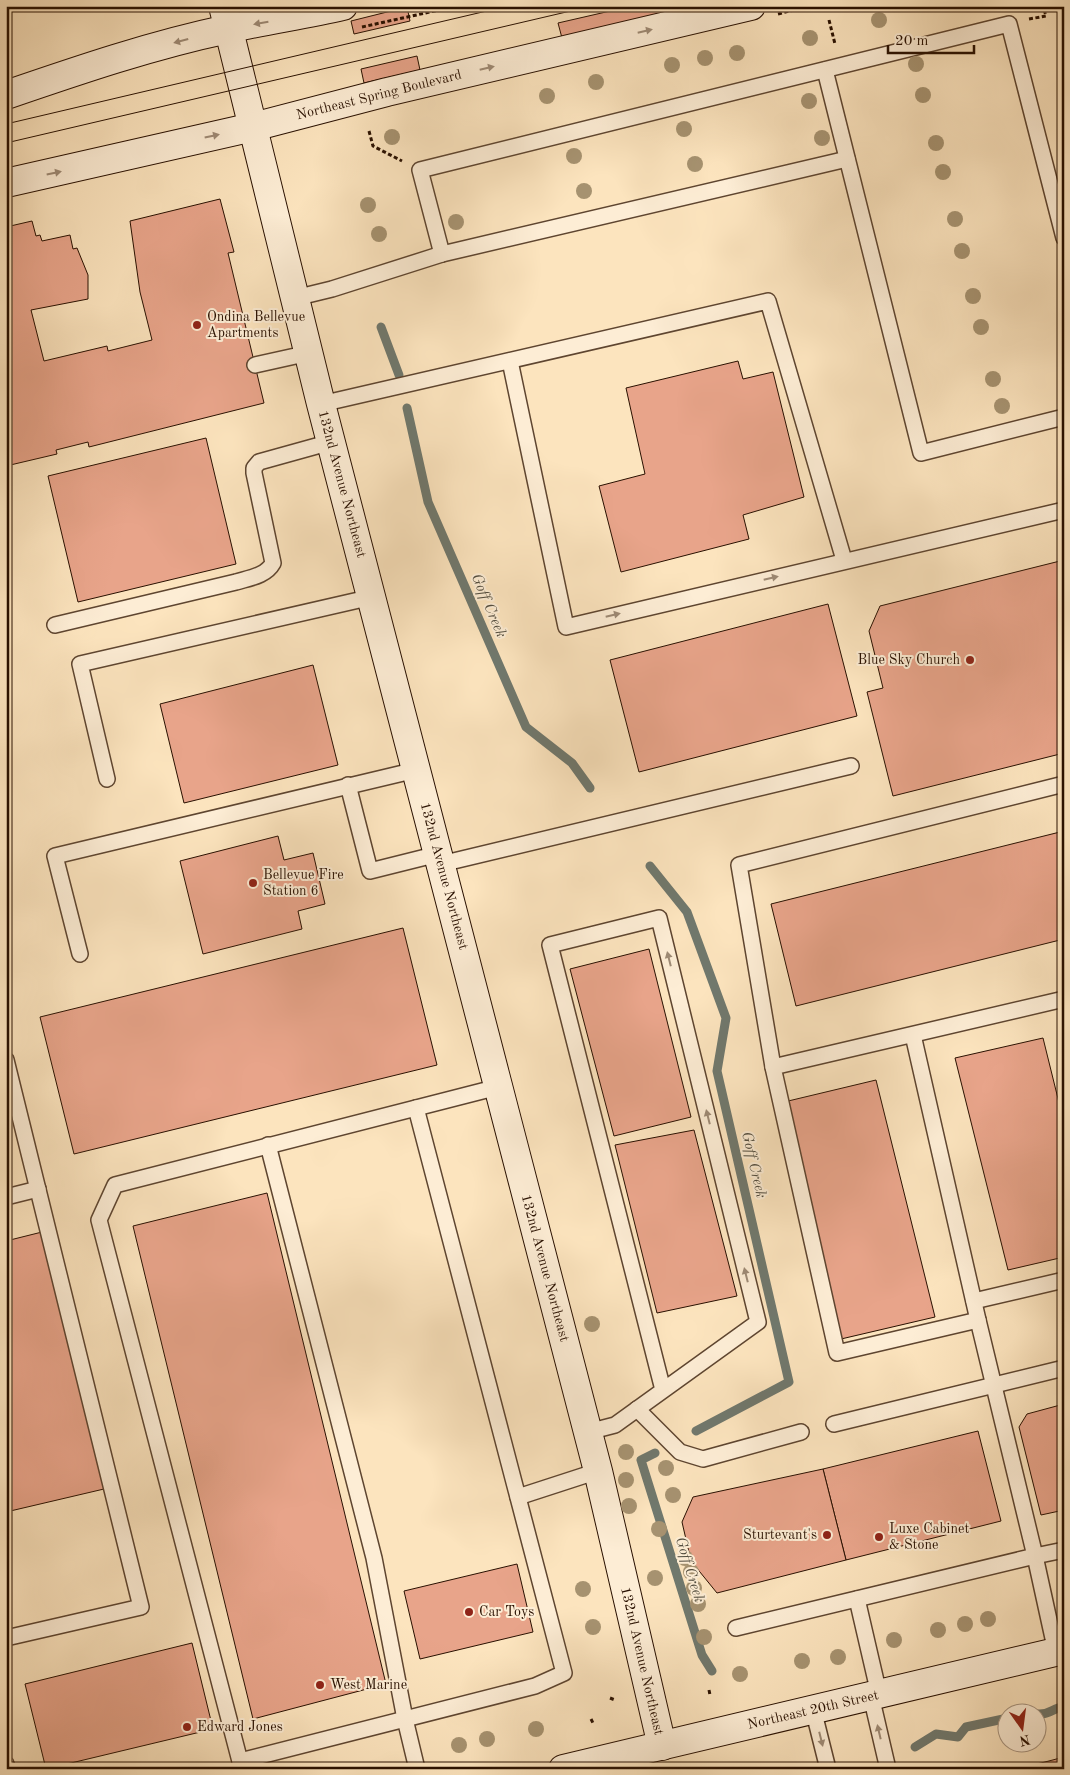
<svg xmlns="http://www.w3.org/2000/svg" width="1070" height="1775" viewBox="0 0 1070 1775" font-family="'Old Standard TT',serif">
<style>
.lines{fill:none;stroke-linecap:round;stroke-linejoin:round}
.stream{stroke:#70786d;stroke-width:9}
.building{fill:#e8a48a;stroke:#291000}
.lane-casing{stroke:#5e4530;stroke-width:18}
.secondary-casing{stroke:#291000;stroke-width:30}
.path{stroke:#291000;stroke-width:3;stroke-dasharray:4 2.5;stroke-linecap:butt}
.lane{stroke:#fdedd5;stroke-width:15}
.secondary{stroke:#fdedd5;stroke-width:28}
.tram{stroke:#291000;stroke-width:1}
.tree{fill:#a69270}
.oneway{fill:#9e8a75}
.poi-dot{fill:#8f2418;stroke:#fdedd5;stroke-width:2}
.labels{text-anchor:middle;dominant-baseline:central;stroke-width:4;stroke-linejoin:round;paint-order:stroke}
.street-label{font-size:14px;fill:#291000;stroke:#fdedd5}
.poi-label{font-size:14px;fill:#291000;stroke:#fdedd5;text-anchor:start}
.water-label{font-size:15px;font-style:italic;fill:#524d3f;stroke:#fdedd5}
</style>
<rect width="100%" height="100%" fill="#fce4be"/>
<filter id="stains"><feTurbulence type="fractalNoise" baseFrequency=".004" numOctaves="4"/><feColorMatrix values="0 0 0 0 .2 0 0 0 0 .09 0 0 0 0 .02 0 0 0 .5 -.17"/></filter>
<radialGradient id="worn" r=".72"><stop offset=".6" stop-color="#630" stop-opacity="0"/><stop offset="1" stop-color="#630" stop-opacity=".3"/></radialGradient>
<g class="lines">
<g class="stream">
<path d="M381,327L399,375"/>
<path d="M407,408L428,502L526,727L572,763L590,788"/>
<path d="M650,866L687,912L726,1018L717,1071L789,1382L696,1431"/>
<path d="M655,1453L641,1460L702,1655L712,1671"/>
<path d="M1038,1714C1051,1715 1053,1707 1064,1707"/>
<path d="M915,1747L936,1734L958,1737L966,1727L1008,1718"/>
</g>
</g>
<g class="building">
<path d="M632,6H700L562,38L558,23Z"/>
<path d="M407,7L410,21L354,34L351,21Z"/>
<path d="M417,56L420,70L364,83L361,69Z"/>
<path d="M220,199L234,252L228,253L264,403L89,447L88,442L56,450L57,454L6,466V227L32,221L36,236L40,235L42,241L70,235L73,249L77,248L88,275V299L31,310L44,361L107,346L108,351L152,340L140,292L130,221Z"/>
<path d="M738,361L743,379L773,372L804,497L743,515L749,539L621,572L599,486L645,474L626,388Z"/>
<path d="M206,438L236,564L78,602L48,476Z"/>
<path d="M1064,560V753L893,796L867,692L883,688L869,631L880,606Z"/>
<path d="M828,604L857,716L639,772L610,660Z"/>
<path d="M313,665L338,765L184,803L160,704Z"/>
<path d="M1064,831V939L796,1006L771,904Z"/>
<path d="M278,836L284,860L313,853L325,904L298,911L302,929L203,954L180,861Z"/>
<path d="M403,928L437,1065L74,1154L40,1017Z"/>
<path d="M649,949L691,1117L614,1136L570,969Z"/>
<path d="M1043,1038L1064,1123V1257L1008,1270L955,1058Z"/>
<path d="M876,1080L935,1317L841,1339L784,1102Z"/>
<path d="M694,1130L737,1296L657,1313L615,1145Z"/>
<path d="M267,1193L386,1684L253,1719L133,1226Z"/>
<path d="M42,1232L104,1489L6,1512V1241Z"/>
<path d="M1064,1404V1510L1041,1515L1019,1427L1027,1414Z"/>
<path d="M978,1431L1001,1521L846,1560L823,1469Z"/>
<path d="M823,1469L846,1560L717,1593L691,1561L682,1522L693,1497Z"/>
<path d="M517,1564L533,1632L420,1659L404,1591Z"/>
<path d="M192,1643L213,1729L46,1769L25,1684Z"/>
<path d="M1064,1757V1769H1016L1045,1762Z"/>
</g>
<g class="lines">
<g class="lane-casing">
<g id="lane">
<path d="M825,70L921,453L1064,417"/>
<path d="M442,254L420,170L1009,24L1064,238"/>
<path d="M295,298L332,289L442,254L847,159"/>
<path d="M510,361L566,627L1064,510"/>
<path d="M255,365L309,353"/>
<path d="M321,404L768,301L844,560"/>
<path d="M55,625L236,582C249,578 266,576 273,563L254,473V468L259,462L331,442"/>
<path d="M107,779L80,664L372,597"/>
<path d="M348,785L370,871L438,854"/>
<path d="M441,864L851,766"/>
<path d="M80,954L55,856L416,770"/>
<path d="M6,1060L141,1607L6,1638"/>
<path d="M773,1067L739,865L1064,784"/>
<path d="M268,1145L374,1558L405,1719L417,1769"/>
<path d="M6,1197L38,1189"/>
<path d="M974,1301L1064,1280"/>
<path d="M978,1320L837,1353L773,1067L1064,999"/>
<path d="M637,1409L680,1452L703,1459L801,1432"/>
<path d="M834,1424L1064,1368"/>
<path d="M588,1432L615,1425L758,1322L659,918L550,945L663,1390"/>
<path d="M518,1497L598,1471"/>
<path d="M857,1599L879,1694"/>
<path d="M736,1628L1035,1556L978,1320L913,1035"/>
<path d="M1056,1652L1035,1556L1064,1550"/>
<path d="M871,1696L888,1769"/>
<path d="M813,1709L828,1769"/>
<path d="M240,1761L535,1686L564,1673L416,1108"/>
<path d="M6,1764L7,1769"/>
<path d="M242,1769L99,1220L115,1185L498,1087"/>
</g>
</g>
<g class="secondary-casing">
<g id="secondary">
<path d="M223,6L321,404L598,1471L662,1746"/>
<path d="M6,95C79,70 152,45 228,29C266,20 305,15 343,6"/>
<path d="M6,183L253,127L387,92L751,6"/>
<path d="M563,1769L1064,1650"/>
</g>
</g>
<g class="path">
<path d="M778,14L809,6"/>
<path d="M1029,19L1046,16L1043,6"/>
<path d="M829,20L835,44"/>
<path d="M362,27L457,6"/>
<path d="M369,131L373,146L402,161"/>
<path d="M709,1690L710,1695"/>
<path d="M610,1698L615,1700"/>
<path d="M591,1719L593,1723"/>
</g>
<use href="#lane" class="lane"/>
<use href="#secondary" class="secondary"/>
<g class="tram">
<path d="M6,124L508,6"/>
<path d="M6,143L592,6"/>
</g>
</g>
<g class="tree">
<circle cx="879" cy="20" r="8"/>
<circle cx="810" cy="38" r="8"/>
<circle cx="737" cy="53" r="8"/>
<circle cx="705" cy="58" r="8"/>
<circle cx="916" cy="64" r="8"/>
<circle cx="672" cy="65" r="8"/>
<circle cx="596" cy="82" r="8"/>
<circle cx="923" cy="95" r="8"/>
<circle cx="547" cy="96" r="8"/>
<circle cx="809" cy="101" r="8"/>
<circle cx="684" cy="129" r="8"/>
<circle cx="392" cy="137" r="8"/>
<circle cx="822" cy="138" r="8"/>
<circle cx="936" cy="143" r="8"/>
<circle cx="574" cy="156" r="8"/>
<circle cx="695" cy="164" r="8"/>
<circle cx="943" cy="172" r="8"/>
<circle cx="584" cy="191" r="8"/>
<circle cx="368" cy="205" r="8"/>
<circle cx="955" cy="219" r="8"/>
<circle cx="456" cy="222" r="8"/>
<circle cx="379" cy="234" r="8"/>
<circle cx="962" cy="251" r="8"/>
<circle cx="973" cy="296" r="8"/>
<circle cx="981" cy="327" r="8"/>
<circle cx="993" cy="379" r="8"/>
<circle cx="1002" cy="406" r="8"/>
<circle cx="592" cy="1324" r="8"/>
<circle cx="626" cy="1452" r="8"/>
<circle cx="666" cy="1468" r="8"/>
<circle cx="626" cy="1480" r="8"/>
<circle cx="673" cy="1495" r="8"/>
<circle cx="629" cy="1506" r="8"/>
<circle cx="659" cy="1529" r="8"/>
<circle cx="685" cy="1558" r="8"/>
<circle cx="691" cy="1572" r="8"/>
<circle cx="655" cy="1578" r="8"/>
<circle cx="694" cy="1588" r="8"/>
<circle cx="583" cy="1589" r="8"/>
<circle cx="698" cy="1604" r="8"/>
<circle cx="988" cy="1619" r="8"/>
<circle cx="965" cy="1624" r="8"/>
<circle cx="593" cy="1627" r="8"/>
<circle cx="938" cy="1630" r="8"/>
<circle cx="704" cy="1637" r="8"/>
<circle cx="894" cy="1640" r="8"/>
<circle cx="838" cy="1657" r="8"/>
<circle cx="802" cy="1661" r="8"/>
<circle cx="740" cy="1674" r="8"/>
<circle cx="536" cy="1729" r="8"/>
<circle cx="487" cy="1739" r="8"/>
<circle cx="459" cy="1745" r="8"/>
</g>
<defs><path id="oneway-solid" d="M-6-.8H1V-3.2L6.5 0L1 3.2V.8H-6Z" transform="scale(1.25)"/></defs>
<g class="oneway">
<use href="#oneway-solid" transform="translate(261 23) rotate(170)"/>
<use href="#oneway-solid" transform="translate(645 31) rotate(-13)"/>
<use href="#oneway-solid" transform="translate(181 41) rotate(165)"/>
<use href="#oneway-solid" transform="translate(487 68) rotate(-13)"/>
<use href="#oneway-solid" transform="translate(212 136) rotate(-12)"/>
<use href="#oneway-solid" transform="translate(54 173) rotate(-12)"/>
<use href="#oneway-solid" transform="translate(771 578) rotate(-13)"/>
<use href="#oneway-solid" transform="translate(613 615) rotate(-13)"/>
<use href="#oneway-solid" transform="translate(669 959) rotate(-104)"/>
<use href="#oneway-solid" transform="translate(708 1117) rotate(-104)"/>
<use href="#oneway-solid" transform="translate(746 1275) rotate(-104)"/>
<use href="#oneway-solid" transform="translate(879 1732) rotate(-103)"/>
<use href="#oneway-solid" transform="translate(821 1739) rotate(76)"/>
</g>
<g class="poi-dot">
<circle cx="197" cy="325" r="5"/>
<circle cx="970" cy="660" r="5"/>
<circle cx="253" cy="883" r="5"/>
<circle cx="827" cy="1535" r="5"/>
<circle cx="879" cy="1537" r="5"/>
<circle cx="469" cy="1612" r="5"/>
<circle cx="320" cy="1685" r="5"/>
<circle cx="187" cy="1727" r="5"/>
</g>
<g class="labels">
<g class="street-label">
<text transform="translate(379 95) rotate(-14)">Northeast Spring Boulevard</text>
<text transform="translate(342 484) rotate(75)">132nd Avenue Northeast</text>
<text transform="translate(444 876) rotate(75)">132nd Avenue Northeast</text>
<text transform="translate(545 1268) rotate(75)">132nd Avenue Northeast</text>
<text transform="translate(642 1661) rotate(77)">132nd Avenue Northeast</text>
<text transform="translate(813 1710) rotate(-13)">Northeast 20th Street</text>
</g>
<g class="poi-label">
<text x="207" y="317">Ondina Bellevue<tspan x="207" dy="16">Apartments</tspan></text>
<text x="960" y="660" text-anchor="end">Blue Sky Church</text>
<text x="263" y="875">Bellevue Fire<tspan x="263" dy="16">Station 6</tspan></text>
<text x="889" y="1529">Luxe Cabinet<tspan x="889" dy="16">&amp; Stone</tspan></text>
<text x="817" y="1535" text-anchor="end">Sturtevant's</text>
<text x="479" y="1612">Car Toys</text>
<text x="330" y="1685">West Marine</text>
<text x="197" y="1727">Edward Jones</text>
</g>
<g class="water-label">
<text transform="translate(488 606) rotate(67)">Goff Creek</text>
<text transform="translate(753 1165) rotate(77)">Goff Creek</text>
<text transform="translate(689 1570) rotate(73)">Goff Creek</text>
</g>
</g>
<rect width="1070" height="1775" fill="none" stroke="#fce4be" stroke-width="25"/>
<rect x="8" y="8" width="1055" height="1760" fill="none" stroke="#291000" stroke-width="2.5"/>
<rect x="12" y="12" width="1045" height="1750" fill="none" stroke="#291000"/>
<g transform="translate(1022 1728) rotate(166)"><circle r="24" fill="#fdedd5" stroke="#a89580"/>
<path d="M0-4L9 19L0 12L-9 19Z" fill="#8f2418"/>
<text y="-8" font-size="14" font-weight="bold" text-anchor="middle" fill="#291000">N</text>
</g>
<path d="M888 45v8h86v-8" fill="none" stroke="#291000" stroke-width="2.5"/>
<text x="895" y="45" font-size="15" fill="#291000" stroke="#fdedd5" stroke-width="4" paint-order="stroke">20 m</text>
<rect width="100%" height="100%" filter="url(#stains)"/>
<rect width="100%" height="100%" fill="url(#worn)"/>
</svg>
